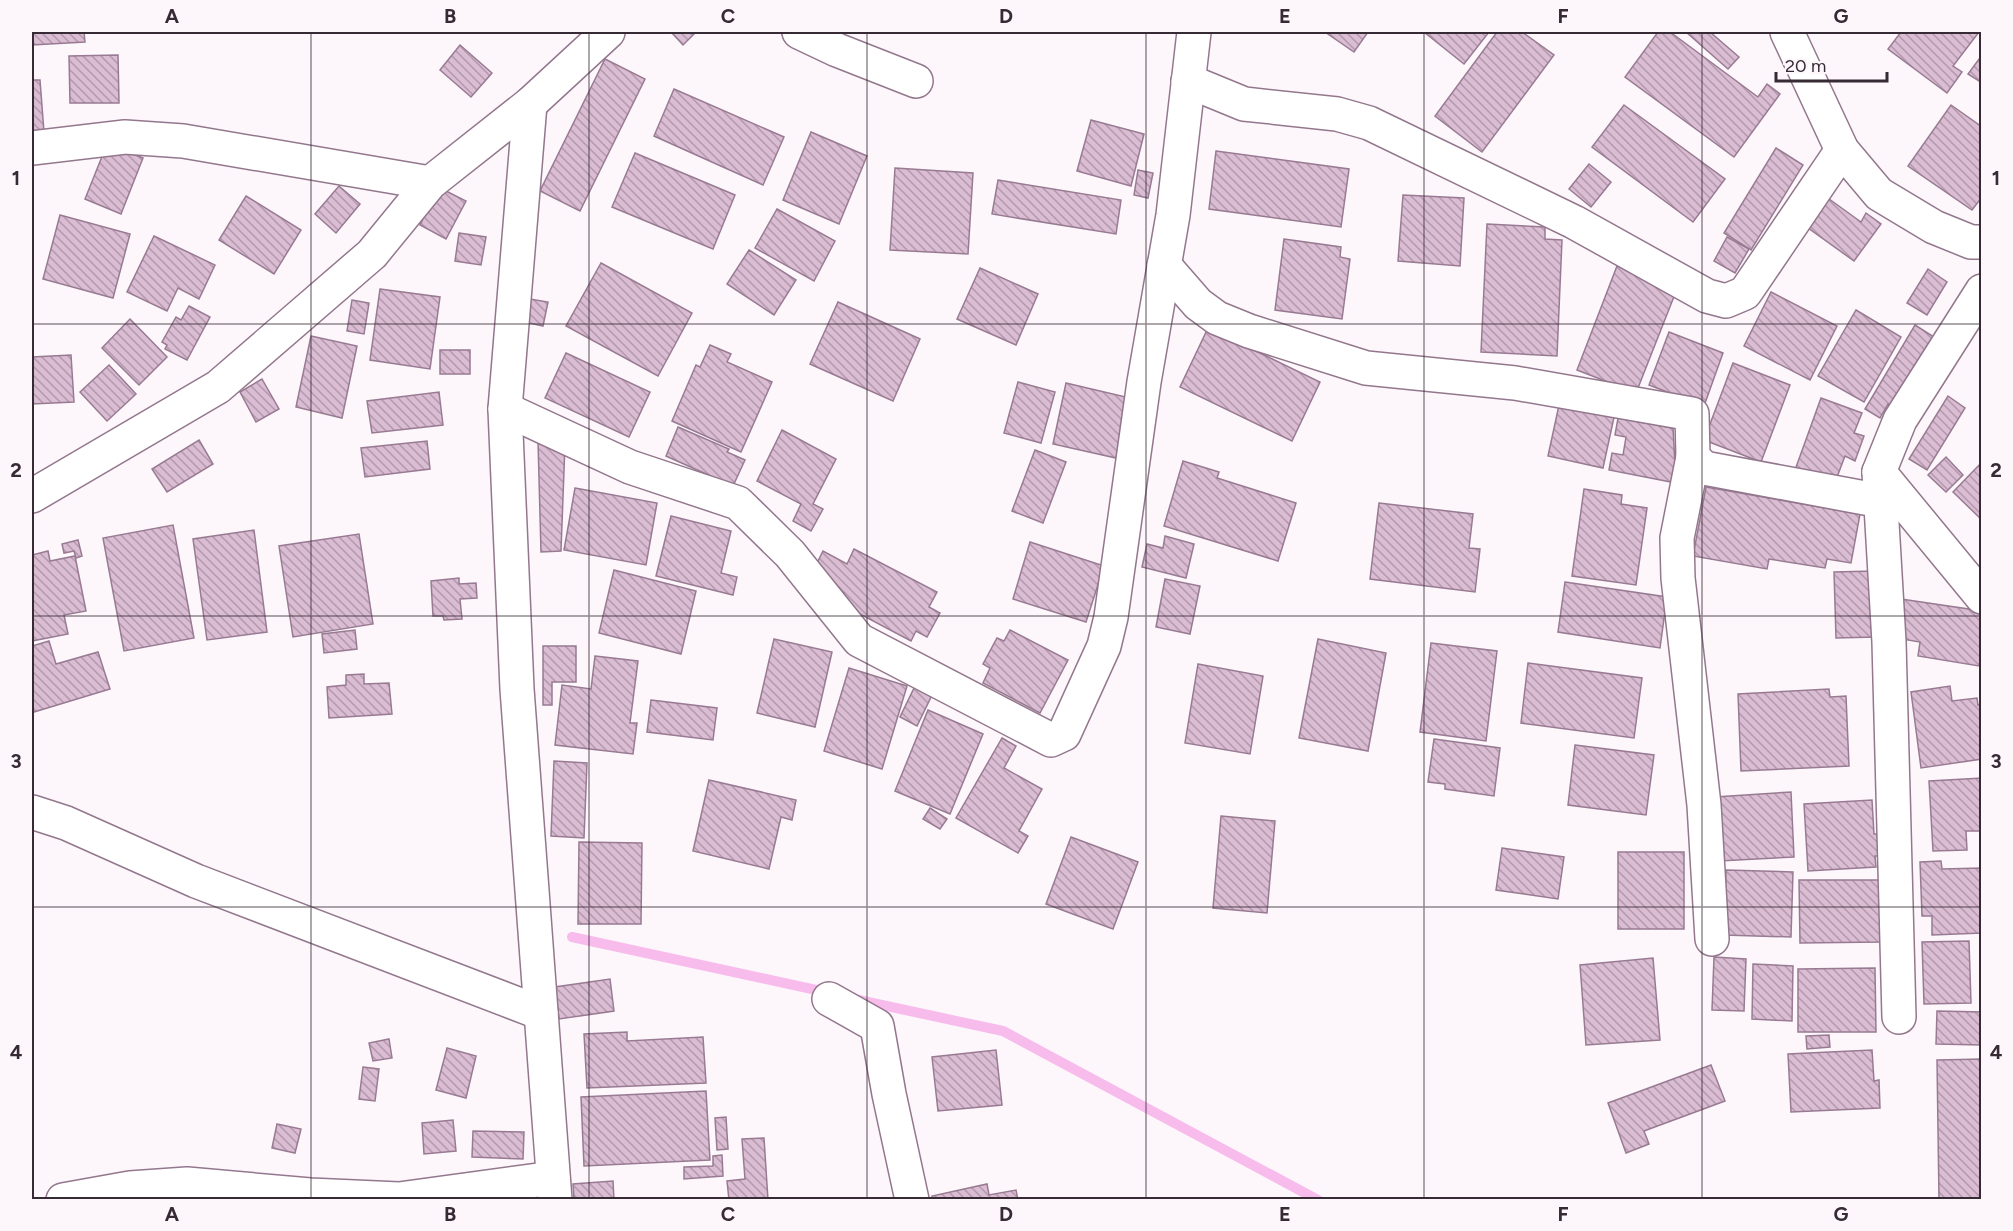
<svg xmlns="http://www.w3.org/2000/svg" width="2013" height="1231" viewBox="0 0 2013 1231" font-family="Figtree,sans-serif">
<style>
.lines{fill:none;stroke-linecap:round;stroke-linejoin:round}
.stream{stroke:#f8bcec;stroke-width:10}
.building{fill:url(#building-back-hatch);stroke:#987b92;stroke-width:1.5}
.minor-casing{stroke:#93778d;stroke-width:36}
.minor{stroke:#fff;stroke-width:33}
.grid{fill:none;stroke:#362a34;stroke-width:1.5;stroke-opacity:0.55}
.neatline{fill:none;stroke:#362a34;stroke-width:2}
.grid-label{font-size:20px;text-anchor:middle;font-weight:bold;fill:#362a34}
</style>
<defs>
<pattern id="building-back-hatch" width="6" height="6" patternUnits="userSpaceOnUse" patternTransform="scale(1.5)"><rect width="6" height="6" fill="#dabcd3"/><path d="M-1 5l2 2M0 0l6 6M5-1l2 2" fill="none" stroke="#b299ac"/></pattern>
</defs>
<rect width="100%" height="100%" fill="#fdf7fc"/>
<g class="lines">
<g class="stream">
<path d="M572,937L830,993"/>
<path d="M854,999L1003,1031L1318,1200"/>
</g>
</g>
<g class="building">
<path d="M32,32H84L85,42L32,45Z"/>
<path d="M671,32H696L683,45Z"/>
<path d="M1325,32H1368L1354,52Z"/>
<path d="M1424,32H1489L1464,64Z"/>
<path d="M1497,32H1522L1554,55L1482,152L1435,116Z"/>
<path d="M1658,32H1670L1758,97L1767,84L1780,94L1734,157L1625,77Z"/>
<path d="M1686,32H1710L1739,57L1728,69Z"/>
<path d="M1901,32H1979L1953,66L1962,72L1947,93L1888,49Z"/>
<path d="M460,45L492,73L471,97L440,70Z"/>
<path d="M118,55L119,103H70L69,56Z"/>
<path d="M1982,55V83L1968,74Z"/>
<path d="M605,59L645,79L580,211L540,191Z"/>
<path d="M32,80H40L44,132L32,133Z"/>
<path d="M674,89L784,137L763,185L654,136Z"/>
<path d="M1624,105L1725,179L1693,222L1592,147Z"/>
<path d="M1951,105L1982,127V197L1972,210L1908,166Z"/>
<path d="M1091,120L1144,134L1131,186L1077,171Z"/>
<path d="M811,132L867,156L839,224L783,200Z"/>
<path d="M107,144L143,158L121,214L85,199Z"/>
<path d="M1776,148L1803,165L1751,250L1724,233Z"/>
<path d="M1216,151L1349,169L1341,227L1209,209Z"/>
<path d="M635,153L735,195L713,249L612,207Z"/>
<path d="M1589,164L1611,182L1591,207L1569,189Z"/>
<path d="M895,168L973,173L968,254L890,250Z"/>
<path d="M1138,170L1153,173L1148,198L1134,195Z"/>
<path d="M998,180L1121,200L1116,234L992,214Z"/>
<path d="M339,186L360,204L336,233L315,214Z"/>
<path d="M438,187L466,201L446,239L420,225Z"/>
<path d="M1403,195L1464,198L1460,266L1398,261Z"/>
<path d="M246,196L301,230L274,274L219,240Z"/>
<path d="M1825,196L1861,222L1866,213L1881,224L1854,261L1804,225Z"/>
<path d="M777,209L835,241L814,281L755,248Z"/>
<path d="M60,215L130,234L113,298L43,279Z"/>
<path d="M1487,224L1545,227V239L1562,240L1557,356L1481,352Z"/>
<path d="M459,233L486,237L481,265L455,261Z"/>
<path d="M154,236L215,265L199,299L178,288L167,311L127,292Z"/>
<path d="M1727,237L1749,249L1735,273L1714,261Z"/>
<path d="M1284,239L1341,247L1340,257L1350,259L1342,319L1275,310Z"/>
<path d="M749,250L796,280L774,315L727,284Z"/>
<path d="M601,263L692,313L658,376L566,326Z"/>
<path d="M1617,266L1677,289L1636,393L1577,370Z"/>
<path d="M980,268L1038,294L1016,345L957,319Z"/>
<path d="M1928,269L1947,282L1927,315L1907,303Z"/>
<path d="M380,289L440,297L430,369L370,360Z"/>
<path d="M1771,292L1837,326L1810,380L1744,346Z"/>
<path d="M524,298L548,302L543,326L520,321Z"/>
<path d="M352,300L369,303L364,334L347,331Z"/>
<path d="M838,302L920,339L893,401L810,364Z"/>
<path d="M189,306L210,317L187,360L165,349L167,345L162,342L176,317L181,320Z"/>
<path d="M1856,310L1901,337L1864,402L1818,376Z"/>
<path d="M130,319L167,357L139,385L102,348Z"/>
<path d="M1915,325L1934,337L1899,411L1888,404L1880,418L1865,409Z"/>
<path d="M1208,328L1320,382L1292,441L1180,387Z"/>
<path d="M1669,332L1723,353L1704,406L1649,385Z"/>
<path d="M311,336L357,346L342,418L296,407Z"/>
<path d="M710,345L731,354L727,362L772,382L741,452L672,421L696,365L700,367Z"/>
<rect x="440" y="350" width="30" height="24"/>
<path d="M566,353L650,392L629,437L545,398Z"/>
<path d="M71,355L74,402L32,404V357Z"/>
<path d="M1733,363L1790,385L1761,462L1704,440Z"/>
<path d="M109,365L136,394L107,421L80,392Z"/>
<path d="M262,379L279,409L256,422L240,392Z"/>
<path d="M1018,382L1055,392L1041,443L1004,433Z"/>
<path d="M1066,383L1130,398L1116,458L1053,444Z"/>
<path d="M439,392L443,425L372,433L367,401Z"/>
<path d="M1561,396L1616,408L1603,468L1548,456Z"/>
<path d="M1948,396L1965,408L1927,470L1909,459Z"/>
<path d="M1821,398L1862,413L1854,433L1864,436L1855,461L1845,456L1834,485L1795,470Z"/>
<path d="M1618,418L1673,428L1676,483L1609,470L1612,453L1623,455L1626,437L1615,435Z"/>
<path d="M678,427L729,449L727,452L745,460L733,486L666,456Z"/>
<path d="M782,430L836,459L813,504L823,509L811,531L793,521L801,504L757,481Z"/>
<path d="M199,440L213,464L167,492L152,469Z"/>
<path d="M427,441L430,469L365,477L361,448Z"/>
<path d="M538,441L565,444L561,551L541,552Z"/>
<path d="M1035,450L1066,462L1043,523L1012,511Z"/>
<path d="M1946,457L1963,475L1946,492L1928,475Z"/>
<path d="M1183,461L1219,472L1217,478L1296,503L1278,561L1164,526Z"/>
<path d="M1982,462V520L1953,492Z"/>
<path d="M1706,487L1860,514L1851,563L1827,559L1825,568L1769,559L1767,569L1693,556Z"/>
<path d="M575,488L657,503L646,565L564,550Z"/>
<path d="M1584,489L1622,495L1621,504L1647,508L1636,585L1572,576Z"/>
<path d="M1379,503L1473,514L1469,548L1480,549L1475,592L1370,579Z"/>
<path d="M671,516L731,531L721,573L737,577L733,595L656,576Z"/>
<path d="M173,525L194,638L124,651L103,538Z"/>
<path d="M254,530L267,632L207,640L193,539Z"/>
<path d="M359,534L373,624L293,637L279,546Z"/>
<path d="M1165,536L1194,544L1186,578L1142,567L1147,544L1163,548Z"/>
<path d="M78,540L82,556L76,558L74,551L64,553L62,544Z"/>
<path d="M1030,542L1104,566L1086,622L1013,599Z"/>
<path d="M854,549L937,592L929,607L940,613L927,637L916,631L911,641L839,603L844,593L811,575L823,551L847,564Z"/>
<path d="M48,551L50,561L75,556L86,611L64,615L68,634L32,641V555Z"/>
<path d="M614,570L696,591L681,654L599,633Z"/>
<path d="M1874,571L1876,637L1836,638L1834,572Z"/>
<path d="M459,578V584L476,583L477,598L460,599L462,619L444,620L443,616H433L431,581Z"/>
<path d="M1165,579L1200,586L1190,634L1156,627Z"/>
<path d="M1565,582L1667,597L1660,648L1558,632Z"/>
<path d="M1901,599L1982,611V651L1979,666L1918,656L1920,642L1896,638Z"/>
<path d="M355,630L357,649L324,653L322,634Z"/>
<path d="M1010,630L1068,660L1040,713L983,683L990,668L983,664L997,638L1004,641Z"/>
<path d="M774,639L832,652L815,727L757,713Z"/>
<path d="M1318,639L1386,653L1368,751L1299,738Z"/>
<path d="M49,641L56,664L98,652L110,689L34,712L32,705V646Z"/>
<path d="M1431,643L1497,651L1486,741L1420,732Z"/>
<path d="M543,646H576V682H552V705H543Z"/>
<path d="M595,656L638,661L630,723H637L633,754L555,745L562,685L591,689Z"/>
<path d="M1528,663L1642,678L1634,738L1521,723Z"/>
<path d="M1198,664L1263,676L1250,754L1185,743Z"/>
<path d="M849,668L907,686L882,769L824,751Z"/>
<path d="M364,674V684L389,683L392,714L329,718L327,687L346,685V675Z"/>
<path d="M916,684L933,693L917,726L900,717Z"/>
<path d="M1950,686L1952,701L1977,698L1978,705L1982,704V759L1921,768L1911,692Z"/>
<path d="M1829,689L1830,697L1846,696L1849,766L1741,771L1738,694Z"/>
<path d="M651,700L717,708L713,740L647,732Z"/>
<path d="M928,710L983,734L950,814L895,791Z"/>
<path d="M1002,738L1016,746L1004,768L1042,789L1019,831L1028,836L1018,853L956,818Z"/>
<path d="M1434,739L1500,748L1494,796L1445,789V784L1428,782Z"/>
<path d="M1575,745L1654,755L1646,815L1568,805Z"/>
<path d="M554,761L587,763L584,838L551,836Z"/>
<path d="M1982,778V831H1966L1967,850L1933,851L1929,781Z"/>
<path d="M709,780L796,800L792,820L781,817L769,869L693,851Z"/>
<path d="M1791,792L1794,857L1719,861L1715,797Z"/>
<path d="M1872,800L1874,834H1884L1885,856H1875L1876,867L1808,871L1804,804Z"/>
<path d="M930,808L947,819L940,829L923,819Z"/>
<path d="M1221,816L1275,821L1267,913L1213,908Z"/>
<path d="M1071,837L1138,862L1113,929L1046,904Z"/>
<path d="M579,842L642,843L641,924H578Z"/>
<path d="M1502,848L1564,857L1558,899L1496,890Z"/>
<rect x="1618" y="852" width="66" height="77"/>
<path d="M1941,861L1942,869L1982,868V933L1932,935V916H1922L1920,862Z"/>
<path d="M1726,870L1793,872L1791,937L1724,935Z"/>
<path d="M1799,880H1882V942L1800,943Z"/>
<path d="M1969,941L1971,1003L1924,1004L1922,942Z"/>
<path d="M1714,957L1746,959L1744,1011L1712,1010Z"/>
<path d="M1653,958L1660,1040L1586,1045L1580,965Z"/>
<path d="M1753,964L1793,966L1792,1021L1752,1019Z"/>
<path d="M1875,968L1876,1032H1798V969Z"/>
<path d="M610,979L614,1011L559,1019L555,987Z"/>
<path d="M1937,1011L1982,1012V1045L1936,1044Z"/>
<path d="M627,1032V1041L703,1037L706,1083L587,1088L584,1034Z"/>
<path d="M1829,1035L1830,1047L1807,1049L1806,1036Z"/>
<path d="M389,1039L392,1058L373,1061L369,1043Z"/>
<path d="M447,1048L476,1056L466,1098L436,1090Z"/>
<path d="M996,1050L1002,1105L938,1111L932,1057Z"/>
<path d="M1872,1050L1874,1081L1879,1080L1880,1108L1791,1112L1788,1054Z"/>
<path d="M1982,1059V1200H1939L1937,1060Z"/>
<path d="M1711,1065L1725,1101L1644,1131L1649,1144L1626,1153L1608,1103Z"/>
<path d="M363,1067L379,1069L375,1101L359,1099Z"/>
<path d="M706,1091L710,1160L584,1166L581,1097Z"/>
<path d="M726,1117L728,1149L717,1150L715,1118Z"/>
<path d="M453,1120L456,1151L424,1154L422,1123Z"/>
<path d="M277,1124L301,1129L295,1153L272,1148Z"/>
<path d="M473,1131L524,1132L523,1159L472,1157Z"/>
<path d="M764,1138L768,1200H729L727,1181L745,1179L742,1139Z"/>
<path d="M722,1155L723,1176L684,1179V1167L713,1166V1156Z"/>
<path d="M613,1181L614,1200H574L573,1184Z"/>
<path d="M987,1184L989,1195L1016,1190L1018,1200H932V1196Z"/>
</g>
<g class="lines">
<g class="minor-casing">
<g id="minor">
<path d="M799,32L837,50L916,81"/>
<path d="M1787,32L1842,150L1879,194L1934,227L1971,242H1982"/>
<path d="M1188,81L1244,104L1337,114L1369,123L1574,222L1707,296L1726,301L1745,293L1842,150"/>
<path d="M530,104L505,409L517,689L555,1200"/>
<path d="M32,148L125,137L183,141L430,183"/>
<path d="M1164,265L1198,304L1217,318L1249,331L1366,368L1515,383L1692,414L1693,457L1704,468L1881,501"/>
<path d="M505,409L630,467L738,503L790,554L859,640L1051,740L1064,734L1104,646L1111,617L1144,382L1173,215L1194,32"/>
<path d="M1693,457L1677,538L1678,578L1704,805L1712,939"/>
<path d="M1879,472L1982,597"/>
<path d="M32,496L218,387L372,254L430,183L530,104L608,32"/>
<path d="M32,812L66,823L196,881L541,1013"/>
<path d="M829,999L877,1026L889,1094L912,1200"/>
<path d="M1899,1017L1889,642L1879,472L1900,420L1982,291"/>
<path d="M63,1200L130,1188L187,1184L310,1195L399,1199L553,1178"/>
</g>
</g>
<use href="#minor" class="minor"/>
</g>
<path class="grid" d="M311,32V1200M589,32V1200M867,32V1200M1146,32V1200M1424,32V1200M1702,32V1200M32,324H1982M32,616H1982M32,907H1982"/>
<rect width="2013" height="1231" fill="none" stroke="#fdf7fc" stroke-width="66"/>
<path d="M1776 72v9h111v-9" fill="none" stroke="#362a34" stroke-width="3"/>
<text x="1785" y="72" font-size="18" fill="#362a34" stroke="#fdf7fc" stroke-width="4.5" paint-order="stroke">20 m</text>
<rect x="33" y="33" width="1947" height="1165" class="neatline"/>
<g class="grid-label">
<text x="172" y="23">A</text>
<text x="450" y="23">B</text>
<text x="728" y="23">C</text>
<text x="1006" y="23">D</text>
<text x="1285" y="23">E</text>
<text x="1563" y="23">F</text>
<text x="1841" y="23">G</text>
<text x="16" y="185">1</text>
<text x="1996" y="185">1</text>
<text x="16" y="477">2</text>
<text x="1996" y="477">2</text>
<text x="16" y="768">3</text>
<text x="1996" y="768">3</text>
<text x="16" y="1059">4</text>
<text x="1996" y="1059">4</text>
<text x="172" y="1221">A</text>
<text x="450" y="1221">B</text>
<text x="728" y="1221">C</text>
<text x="1006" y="1221">D</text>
<text x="1285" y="1221">E</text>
<text x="1563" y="1221">F</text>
<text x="1841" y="1221">G</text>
</g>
</svg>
